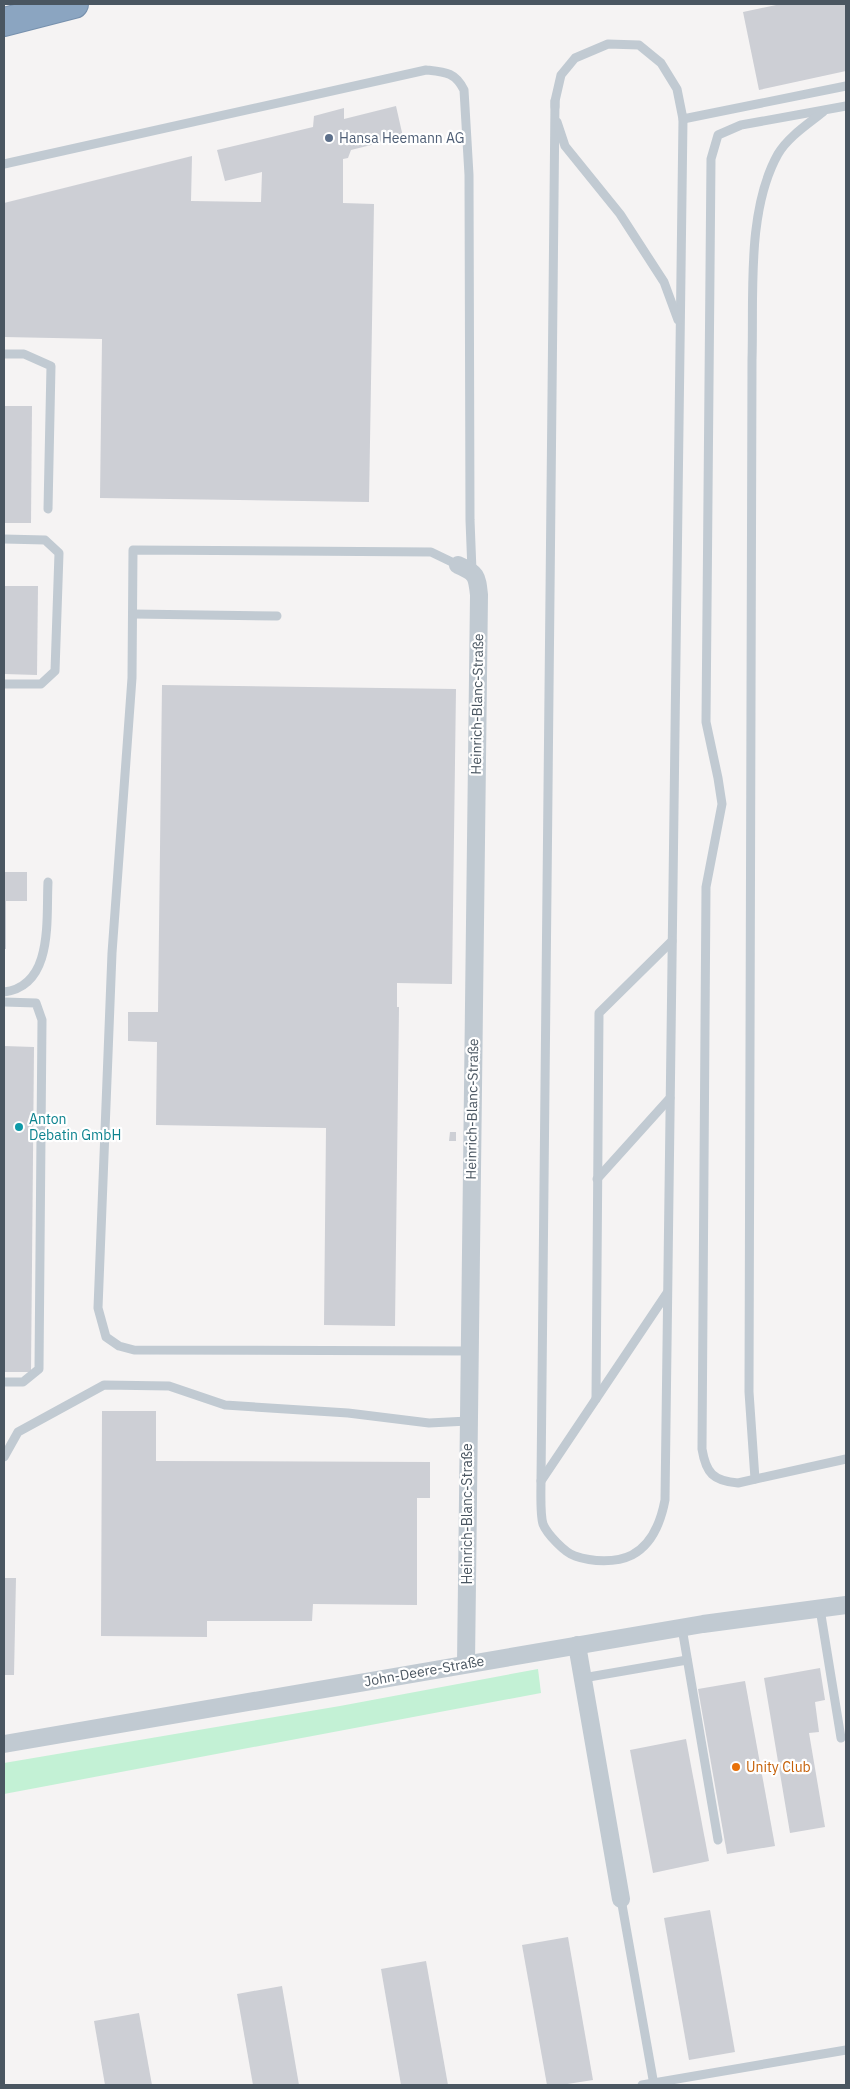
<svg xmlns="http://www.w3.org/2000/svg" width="850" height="2089" viewBox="0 0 850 2089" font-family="'IBM Plex Sans',sans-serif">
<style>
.green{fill:#c3f1d5}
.building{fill:#cdcfd5}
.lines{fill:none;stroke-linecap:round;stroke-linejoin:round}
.motorway-casing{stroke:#7690ad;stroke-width:30}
.service{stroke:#c1cad2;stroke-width:9}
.minor{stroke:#c1cad2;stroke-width:18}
.motorway{stroke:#8ba5c1;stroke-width:28}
.service-dot{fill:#5c6f8a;stroke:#fff;stroke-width:2}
.culture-dot{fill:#0f9aa8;stroke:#fff;stroke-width:2}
.food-dot{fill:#e8710a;stroke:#fff;stroke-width:2}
.labels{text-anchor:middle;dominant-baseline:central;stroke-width:4.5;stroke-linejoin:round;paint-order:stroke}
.service-label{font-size:14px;fill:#4e5e75;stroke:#fff;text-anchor:start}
.street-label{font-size:14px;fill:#4a5661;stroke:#fff}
.culture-label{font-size:14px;fill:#0d838f;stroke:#fff;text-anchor:start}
.food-label{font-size:14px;fill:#c56008;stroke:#fff;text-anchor:start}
</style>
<rect width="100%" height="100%" fill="#f5f3f3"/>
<path class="green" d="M538,1669L541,1693L4,1794V1763L340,1706Z"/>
<g class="building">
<path d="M781,4H846V71L759,90L743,12Z"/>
<path d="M396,106L403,137L351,150L348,158L343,159V203L374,204L369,502L100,498L102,339L4,337V203L192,156L191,201L261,202L262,172L225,181L217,150L313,127L314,116L344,108V119Z"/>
<path d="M4,406H32L31,523H4Z"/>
<path d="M4,586H38L37,675L4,674Z"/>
<path d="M162,685L456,689L452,984L397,983V1007H399L395,1326L324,1325L326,1128L156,1125L157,1042L128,1041V1012H158Z"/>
<path d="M4,872H27V901H6V949H4Z"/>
<path d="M4,1046L34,1047L31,1372H4Z"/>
<path d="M450,1132H456V1141H449Z"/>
<path d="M102,1411H156V1461L430,1462V1498H417V1605L313,1604L312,1621H207V1637L101,1636Z"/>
<path d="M4,1578H16L14,1675H4Z"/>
<path d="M820,1668L825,1700L815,1702L819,1732L809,1733L825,1827L790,1833L764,1678Z"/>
<path d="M745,1681L775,1846L727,1854L698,1689Z"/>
<path d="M686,1739L709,1861L653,1873L630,1750Z"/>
<path d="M710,1910L735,2052L689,2060L664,1918Z"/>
<path d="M568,1937L593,2080L561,2085H547L522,1945Z"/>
<path d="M426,1961L448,2085H401L381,1969Z"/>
<path d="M282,1986L299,2085H253L237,1994Z"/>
<path d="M139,2013L152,2085H105L94,2021Z"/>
</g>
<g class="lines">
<g class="motorway-casing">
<path id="motorway" d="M4,22L74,4"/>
</g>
<g class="service">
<path d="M555,101L541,1481C541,1492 540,1514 543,1524C547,1534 565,1553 575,1556C592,1562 616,1563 632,1555C653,1544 661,1521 665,1500L683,119"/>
<path d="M846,106L741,125L718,135L711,159L706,722L718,778L722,804L706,887L702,1449C706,1473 713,1481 738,1483L846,1459"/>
<path d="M555,107V101L561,75L575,58L608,44L639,45L661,63L677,89L683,119L846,86"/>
<path d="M557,122L565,146L620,214L664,282L678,320"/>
<path d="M4,164L426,70C445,72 455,72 464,90L469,175L470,520L472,571"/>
<path d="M4,354H24L51,366L48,509"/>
<path d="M4,539L45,540L59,553L55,671L41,684H4"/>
<path d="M458,565L431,552L133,550L132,678L112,953L98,1308L106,1337L119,1346L134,1350L469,1351"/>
<path d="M133,614L277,616"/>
<path d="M4,992C54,986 46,919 48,882"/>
<path d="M4,1002L36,1003L42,1020L39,1369L23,1382H4"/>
<path d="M597,1179L670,1098"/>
<path d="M596,1399L599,1013L672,941"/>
<path d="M4,1457L18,1432L104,1385L169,1386L225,1405L348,1413L429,1423L468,1421"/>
<path d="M755,1479L749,1392L752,360C754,296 746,211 778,154C788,137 808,124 823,112"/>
<path d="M541,1481L667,1293"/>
<path d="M820,1609L841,1738"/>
<path d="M682,1628L718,1840"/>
<path d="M583,1678L687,1660"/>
<path d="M621,1899L654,2085"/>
<path d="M642,2085L846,2050"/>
</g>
<g class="minor">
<path d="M458,565C477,573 477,576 479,595L466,1664"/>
<path d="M577,1645L621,1899"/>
<path d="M4,1744L703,1624L846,1605"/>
</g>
<use href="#motorway" class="motorway"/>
</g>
<circle class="service-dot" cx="329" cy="138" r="5"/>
<circle class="culture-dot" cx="19" cy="1127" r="5"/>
<circle class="food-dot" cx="736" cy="1767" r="5"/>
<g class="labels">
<g class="service-label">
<text x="339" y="138">Hansa Heemann AG</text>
</g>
<g class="street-label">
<text transform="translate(477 704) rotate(-89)">Heinrich-Blanc-Straße</text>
<text transform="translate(472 1109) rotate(-89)">Heinrich-Blanc-Straße</text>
<text transform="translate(467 1514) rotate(-90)">Heinrich-Blanc-Straße</text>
<text transform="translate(424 1671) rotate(-10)">John-Deere-Straße</text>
</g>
<g class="culture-label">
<text x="29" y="1119">Anton<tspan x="29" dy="16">Debatin GmbH</tspan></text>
</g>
<g class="food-label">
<text x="746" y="1767">Unity Club</text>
</g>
</g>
<rect width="850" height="2089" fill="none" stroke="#4a5661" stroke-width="10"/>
</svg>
